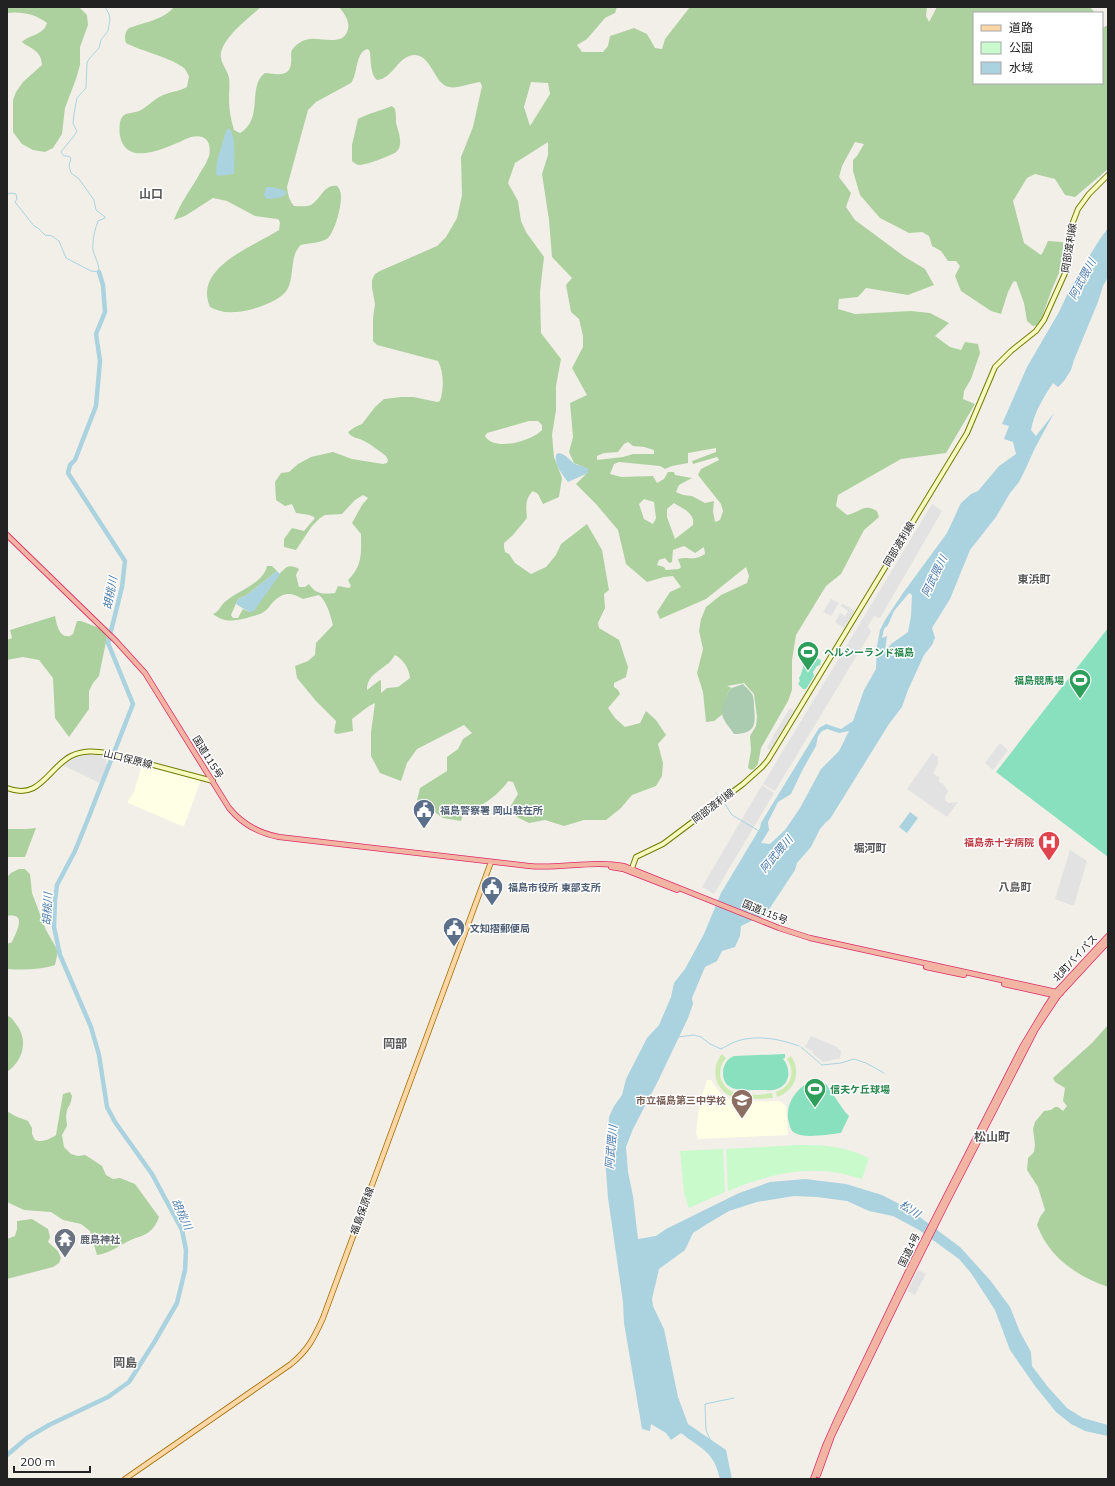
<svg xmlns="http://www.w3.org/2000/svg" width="1115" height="1486" viewBox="0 0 1115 1486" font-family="Mulish,'Noto Sans JP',sans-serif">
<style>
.education{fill:#ffffe5}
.grass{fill:#cdebb0}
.forest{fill:#add19e;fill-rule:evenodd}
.cemetery{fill:#aacbaf}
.park{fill:#c8facc}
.pitch{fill:#88e0be}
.parking{fill:#e2e2e2}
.water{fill:#aad3df;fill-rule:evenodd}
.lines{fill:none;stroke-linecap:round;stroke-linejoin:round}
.stream{stroke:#aad3df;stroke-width:1}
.river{stroke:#aad3df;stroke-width:4.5}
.secondary-casing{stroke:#707d05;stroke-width:6}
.primary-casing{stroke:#a06b00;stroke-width:6}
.trunk-casing{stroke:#dc2a67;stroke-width:6}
.secondary{stroke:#f7fabf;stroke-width:4}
.primary{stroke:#fcd6a4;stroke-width:4.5}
.trunk{stroke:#f2b4a3;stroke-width:4.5}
.labels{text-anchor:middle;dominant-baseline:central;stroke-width:3;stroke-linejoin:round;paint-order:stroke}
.street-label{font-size:10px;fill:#222;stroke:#fff}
.leisure-label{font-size:10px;font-weight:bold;fill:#27864d;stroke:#fff;text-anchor:start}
.service-label{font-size:10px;font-weight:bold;fill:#4e5e75;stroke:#fff;text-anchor:start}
.health-label{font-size:10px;font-weight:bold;fill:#be3a42;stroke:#fff;text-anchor:end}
.education-label{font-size:10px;font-weight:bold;fill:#785e54;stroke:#fff;text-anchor:end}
.worship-label{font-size:10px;font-weight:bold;fill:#5b616d;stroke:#fff;text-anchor:start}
.water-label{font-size:11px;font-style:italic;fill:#4a7aab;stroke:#fff}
.neighbourhood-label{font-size:11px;font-weight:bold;fill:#555;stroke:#fff}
.quarter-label{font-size:12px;font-weight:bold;fill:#555;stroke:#fff}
</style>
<rect width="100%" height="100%" fill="#f2efe9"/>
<g class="education">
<path d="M143,766L201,780L184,826H182L128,803V801L134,792L141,768Z"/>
<path d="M707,1080H711L721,1094L736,1102L780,1101L786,1106L788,1135L698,1139L696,1133L699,1106Z"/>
</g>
<g class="grass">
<path d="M722,1054L726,1058C715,1071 720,1089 737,1093L736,1098C716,1093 709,1070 722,1054Z"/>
<path d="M791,1056C802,1072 795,1091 777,1097L776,1092C791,1087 796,1072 787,1059Z"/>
<path d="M772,1093L773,1098L758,1099L740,1098L741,1094L758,1095Z"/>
</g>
<g class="forest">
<path d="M7,7H79L87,15L88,25L80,47V65L76,79L65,108L62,134L53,148L45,152L33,150L22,144L13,132V100L16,92L23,82L42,65C41,50 32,50 22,42C30,34 43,36 47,23C36,14 21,11 7,13Z"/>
<path d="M174,7H261C250,17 218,41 221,58C222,65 228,71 229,78C230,85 229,93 229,100C229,110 231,120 234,130L240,133C264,119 247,86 265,73C276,74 290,78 291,63C292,59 290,55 292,50C296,44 302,40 310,39C321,37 344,47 348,29C350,21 344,13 339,7H617L615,13L605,18L587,39L577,45L582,52H603L608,46L610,36L634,28L647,34L655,48L662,49L665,39L690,7H927L926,16L929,22L937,7H1090L1095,13H974V83H1102V28L1108,25V169L1075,197L1065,195L1055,179L1035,174L1027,178L1013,201L1024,243L1041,255L1043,252L1048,241L1063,242V264L1052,289L1039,325L1033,326L1027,321L1024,303L1016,281L1013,282L1008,292L1001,314L991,311L961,291L955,276L960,266L956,261H948L941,251L932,246L929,236L922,232L909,233L880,218L860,195L853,171V160L857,156L864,144L855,142L842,166L839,177L851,193L846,207L855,220L905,257L925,269L934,285L908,295L866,288L858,297L839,299L838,309L855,314L911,311L930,313L949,323L935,336L950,347L961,350L965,342L978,344L980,353L971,379L964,391L963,399L975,404L946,453L901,459L838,495L836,506L847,515C861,512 863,503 877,511L879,517L864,530L841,574L826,586L796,635L792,660V690L788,701L761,748L758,764L754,769L751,770L748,768L751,750L750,736L756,726L757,717L754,694L744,683L727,686L732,688L728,692C727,700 722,706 723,714L714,721L706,722L703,692L697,673L703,649L699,631L701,619L706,607L721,595L747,583L749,576L746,567L706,599L660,619L657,612L670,592L681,587L673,576L664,577L647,582L626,564L618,530L596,504L576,484L588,472V469L574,463L569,452L573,437L570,403L587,395L572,368L583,347V336L579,319L571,312L566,285L572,278L552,257L549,220L542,174L548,155V142L515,163L508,183L518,201L521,221L526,232L544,257L540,292L541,333L561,359L556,386V410L552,435L554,457L562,478L559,497L543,504L538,494L533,491C525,498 526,508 527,518L513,535L504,543V547L505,552L509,554L515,563L531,574L546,567L556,555L561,544L587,524L602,550L609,590L604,594L605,608L598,623L599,628L619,640L628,667L626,677L614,683V687L618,690L620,694L608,708L615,718L625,727L640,723L646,711L656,720L666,735L658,744L663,763L662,776L656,786L632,795L621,808L606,820H584L564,826L545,820L529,823L507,812L518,794L513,782L508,781C504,788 488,803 480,805C474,807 470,807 465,810L461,821L443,818L417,800L420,788L447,771V757L458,749L463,739L472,733L464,725L417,749L407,763L401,781L380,773L371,756V732L375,703L369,706L352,719L353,731L337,734L334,732L336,721L316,701L297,678L295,666L308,661L315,655L316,643L333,625C330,614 327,602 319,595L303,599C291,593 285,591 273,602C270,605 268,609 265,611C260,615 253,616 247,618C234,621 224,623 213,614C221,610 220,605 226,601C239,590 263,584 267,566H272L277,571L247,595L238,599L231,615L233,618H238L243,609L249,612L254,610C260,601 278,572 287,567C291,565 296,567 299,569L296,575L299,587H305L309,584C316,595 324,594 335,593L338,586L349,588L351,586L348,580C363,565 361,553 361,534L352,523L362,505L368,498L363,495L355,500L342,514L325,515L320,518L312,526L296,550L284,547V539L292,528L304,531L315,518C311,514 302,514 296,513L292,504L285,506L276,500L275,482L281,473L289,472L298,464L311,457L333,452L352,459L383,464L387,463L388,460L386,456C379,451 372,445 364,441C358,437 352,439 348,432L355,427L362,424L375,407L384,399L401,397H414L437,402L440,401C444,389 444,372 438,361L377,345L373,341V318L375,304L372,288V280L375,274L380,271L437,246L446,237L457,218L462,195L461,157L473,127L482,86L480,82C472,83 456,89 449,87C434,84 432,56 415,55C398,55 393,79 377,80C370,74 371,61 370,52L368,49C355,51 358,75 351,83L316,102L308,110L287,187C288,195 289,200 294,206C300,206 306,207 311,205C321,199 324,184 337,186C338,187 340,189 340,191C344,200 335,232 328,238C321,243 309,243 301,245C289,255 295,277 287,290C280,302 248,312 234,312C225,313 218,311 210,307C193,267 253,247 279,230L280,223L279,220L277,219L255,216L227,201L213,198L185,216L174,220C180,203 192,188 200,173C203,168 207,162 209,156C212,141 205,134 191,137C171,145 127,170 120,136C119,131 119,120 123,116C127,112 136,113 141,110C150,105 156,97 166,94C174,91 180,91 187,87L189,76C187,73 186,70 184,68C172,58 141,51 126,43C124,37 125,32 129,28C145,22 163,20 174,7ZM531,82L548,83L550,94L530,126L524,107ZM529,421H538L542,425V430C532,441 494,452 485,436L487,433ZM628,442L633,446L644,447L654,450V454H633L623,457L597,460V456L604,453L618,452L624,444ZM716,448V452L692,461L693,464L717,457L719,460L701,469L698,475L721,504L723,511L720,520L715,522L713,511L714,501L705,503L692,496L683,495L676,492L679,485L692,478L675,475L674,472H668L664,479L657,483L653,476L621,477L610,474L614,464L619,462L660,466L665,469L672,466L688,463V453ZM644,499L654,502L656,518L653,524L644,519L639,504ZM674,503C683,509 695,513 693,525L675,539L667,517V509ZM684,546L695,553L704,547L705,554C691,562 691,556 678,559L681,567L679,569L666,570L664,567L657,565L659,560L665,558L669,563L672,562L673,550ZM395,655C403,659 409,668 410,678L398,687L387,688L381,693V681L380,680L367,690C367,676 377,673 386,665C390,663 392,659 395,655Z"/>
<path d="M392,106L395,109C396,113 396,118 396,122C398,132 405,146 395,153C386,157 370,164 360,165C357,165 354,163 352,161V145L358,119C369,113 380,111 392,106Z"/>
<path d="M55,616C57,625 59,638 70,636L73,634L77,621H81L102,629L107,637L99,676L93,683L89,691V709L69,737L55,718L53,678L39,660L23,657L7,660V640L12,638L10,630Z"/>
<path d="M36,828L25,857H7V829H26Z"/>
<path d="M19,869H25L30,874L32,893L46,930L58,951L55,965C40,970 23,970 7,969V944L12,942C16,933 28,912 7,916V877L11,873Z"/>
<path d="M7,1016C12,1017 13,1020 16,1024C29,1040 23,1061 7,1072Z"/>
<path d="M1108,1025V1287C1076,1276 1049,1257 1037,1225L1040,1217L1045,1210L1038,1187L1027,1170L1028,1158L1034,1152L1035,1145L1033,1129L1035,1122L1044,1111L1051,1110L1055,1107H1058L1063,1111L1067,1106L1063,1101L1065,1088L1055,1082L1053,1078L1092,1043Z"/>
<path d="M70,1092L72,1096L71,1102L67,1110L66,1116L67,1126L62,1135L64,1147L71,1154L78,1156L85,1155L90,1158L102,1166L106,1175L113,1179L120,1178L135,1184L159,1217C157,1223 154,1228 149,1232C144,1236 137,1237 131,1240C119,1245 111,1253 97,1255L90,1231L81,1224L63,1220L51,1212L24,1210L7,1202V1111L15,1116L28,1121L32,1128V1134L35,1140C41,1143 50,1139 56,1135L63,1094Z"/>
<path d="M32,1219L48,1229L50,1237L48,1242L58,1251L61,1258L59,1263L53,1267L7,1279V1239L15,1236L17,1229V1221Z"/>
</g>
<path class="cemetery" d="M743,684C746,687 750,691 752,694C754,697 754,703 754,707C756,725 755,734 734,734C729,726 720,719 722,707C724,701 727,698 728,692L732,688Z"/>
<g class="park">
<path d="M798,1145C826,1145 843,1146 869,1158L862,1179C854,1177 846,1174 838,1173C800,1166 762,1177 728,1191L726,1149Z"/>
<path d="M723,1149L725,1192L689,1208L684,1193L680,1151Z"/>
</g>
<g class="pitch">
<path d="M1108,628V857L996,772Z"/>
<path d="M809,654L821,660L820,665L817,666L813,672L814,676L806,689H803L798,684L800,681L799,678C802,674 801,672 803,668C805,662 807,662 807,655Z"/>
<path d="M785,1054V1058L783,1059C791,1068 791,1084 777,1089C772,1091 765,1090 759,1090C745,1090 723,1093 723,1073C723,1065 727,1059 734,1056Z"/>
<path d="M815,1080L826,1084L845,1112L849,1116L841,1133C830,1134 804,1139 795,1133C791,1131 790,1127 789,1123C784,1104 797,1086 815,1080Z"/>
</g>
<g class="parking">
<path d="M932,504L942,511L880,618L874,616L868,626L871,632L775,791L763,784Z"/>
<path d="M831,599L839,603L831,616L823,612Z"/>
<path d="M843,604L855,611L844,628L835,622L840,613L845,616L848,611L841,606Z"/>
<path d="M790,708L794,711L770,750L767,748L775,733Z"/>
<path d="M1000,743L1008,750L993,770L985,763Z"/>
<path d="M932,753L938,757V764L933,773L940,778L938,781L943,784L948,791L945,797L946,801L949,803L958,802L947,817L907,789Z"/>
<path d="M89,754L105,756L107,766L100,783L62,765L77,757Z"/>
<path d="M762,785L774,793L714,894L702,887Z"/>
<path d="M1070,850L1087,861L1074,905H1071L1055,899Z"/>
<path d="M811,1036L835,1046L841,1051L840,1058L823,1062L812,1053L813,1051L805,1047Z"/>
<path d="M918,1270L926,1274L915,1295L907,1291Z"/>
</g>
<g class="water">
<path d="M229,128C237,137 234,162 234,174L218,176L216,174L217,161L226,131Z"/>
<path d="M266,187H272L284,190L287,194L279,198L267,199L264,195Z"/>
<path d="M1108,228V277L1103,286L1098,302L1074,360L1071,370L1064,381L1058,387L1053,383C1043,398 1034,413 1031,430L1036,436L1054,413L1035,448L1026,468L1019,482L1010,493L996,517L970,550L950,599L932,628L935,638L932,645L924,655L908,690L902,707L889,724L830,819L826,822L820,829L811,847L797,863L795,870L766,914L741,926L740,936L735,947L722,951L717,961L705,967L692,998L693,1004L688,1018L659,1079L633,1129L626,1147L628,1172L633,1196L638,1239L656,1236L666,1229L739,1193L770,1182L805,1179L846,1184L882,1195L909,1209L960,1247L990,1280L1010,1307L1020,1332L1031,1352L1032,1366L1048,1387L1067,1408L1083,1418L1108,1425V1436L1085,1431L1071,1424L1056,1412L1035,1386L1010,1350L995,1310L971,1273L959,1259L919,1230L893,1216L869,1211L847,1201L817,1197L794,1196L757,1202L729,1211L707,1224L693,1233L685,1250L659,1269L652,1299L653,1306L664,1329L678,1397L688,1424L726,1450L732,1479H720C714,1451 701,1449 681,1433L671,1440L666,1433L651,1424L650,1431L642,1429L624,1323L623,1302L608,1198L605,1157L608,1141L609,1117L614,1106L622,1095L626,1079L647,1038L659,1025L671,997L674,983L685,969L704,934L721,893L760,828L761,823L819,728L826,724L841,729L853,721L864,690L876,669L877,646L880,630L885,620L903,593L947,533L961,503L971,494L978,491L999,466L1016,454L1013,442L1004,439L1009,426L1002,424L1027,367L1059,312L1073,282L1100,239ZM909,593L912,595L911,616L908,632L891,644L885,651L887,636L882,638L884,629L888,625L894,611ZM827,729L839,733L849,731L839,751L821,769L800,808L785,830L770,844L761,843L769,830L768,822L778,802L791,794L803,769L816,746L818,736L822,731Z"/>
<path d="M558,453C566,454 569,460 575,464C580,466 584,466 588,469V473L568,482C562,474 554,465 556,455Z"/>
<path d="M277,571L280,574L254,611L249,612L236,604L238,599L247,595Z"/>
<path d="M910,812L918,818L907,833L899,827Z"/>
</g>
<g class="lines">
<g class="stream">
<path d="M7,195L10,193L16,194L17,199L15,202L34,226L38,228L45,235L52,236L59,241L66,258L91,271L99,272C99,263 95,258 93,250C92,241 95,229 98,221L105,218V217L96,210L94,200L79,179L71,173L69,166L71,158L68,156H64L61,152L77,132L73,123L74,114L77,98L86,88L87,63L89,59L99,48L101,40L108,31L110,19L109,14L105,7"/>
<path d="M716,793L721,798"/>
<path d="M723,801L732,815L759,831"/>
<path d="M678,1037L694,1035L701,1037L710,1044L721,1049C725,1047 728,1045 732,1043C753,1034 777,1038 799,1046"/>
<path d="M801,1047L822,1065L841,1063L854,1059L866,1063L884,1073"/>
<path d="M710,1439L706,1430L705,1404L734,1398"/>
</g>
<path class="river" d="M7,1455L27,1438L49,1425L108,1397L129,1382L155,1341L177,1303L185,1270L186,1250L182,1230L152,1174L115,1122L107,1107L99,1055L91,1027L60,955L54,927L55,900L57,885L75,851L86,824L133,704L108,643L122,587L125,561L68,473L70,465L75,460L96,406L100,361L96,334L105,312L103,285L99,272"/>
<g class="secondary-casing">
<g id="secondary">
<path d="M7,788C40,801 48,768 71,756C83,750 95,751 108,753L213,781"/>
<path d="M631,871L636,857L663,844L743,784L762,767L768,760L967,433L995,367L1011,351L1036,331L1044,320L1066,271L1073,222L1078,209L1089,194L1108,175"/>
</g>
</g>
<g class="primary-casing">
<path id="primary" d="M125,1479L291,1364C308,1350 314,1338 323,1318L491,862"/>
</g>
<g class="trunk-casing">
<g id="trunk">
<path d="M7,535L116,641L145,673L229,808C242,824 258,833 279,837L529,866C561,869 592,860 624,866L779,928L810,938L1061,993"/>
<path d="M611,867L623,869L677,890"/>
<path d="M926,967L964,975"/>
<path d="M1004,984L1058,996"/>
<path d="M818,1475L832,1436L901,1294L945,1206L1036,1029L1058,996L1108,942"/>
<path d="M813,1479L825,1446L837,1419L912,1263L1022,1047L1046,1007L1056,992L1108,936"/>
</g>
</g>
<use href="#secondary" class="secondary"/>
<use href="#primary" class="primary"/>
<use href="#trunk" class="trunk"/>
</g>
<defs>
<g id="stadium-pin" transform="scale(1.15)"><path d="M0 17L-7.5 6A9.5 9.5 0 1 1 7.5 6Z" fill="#2e9e5b" stroke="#fff"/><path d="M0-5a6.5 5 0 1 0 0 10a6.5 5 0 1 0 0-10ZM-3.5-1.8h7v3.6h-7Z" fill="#fff"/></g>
<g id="civic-pin" transform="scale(1.15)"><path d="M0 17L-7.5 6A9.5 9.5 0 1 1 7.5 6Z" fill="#5c6f8a" stroke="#fff"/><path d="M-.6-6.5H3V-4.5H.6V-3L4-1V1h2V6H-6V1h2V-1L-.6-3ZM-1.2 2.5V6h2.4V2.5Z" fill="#fff"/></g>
<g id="hospital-pin" transform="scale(1.15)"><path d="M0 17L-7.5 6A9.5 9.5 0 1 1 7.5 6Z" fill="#e0444e" stroke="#fff"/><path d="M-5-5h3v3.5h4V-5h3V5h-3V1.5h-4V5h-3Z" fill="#fff"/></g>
<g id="school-pin" transform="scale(1.15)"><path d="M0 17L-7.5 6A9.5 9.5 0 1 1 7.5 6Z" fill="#8d6e63" stroke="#fff"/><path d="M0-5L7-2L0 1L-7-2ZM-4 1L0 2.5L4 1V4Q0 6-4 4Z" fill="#fff"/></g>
<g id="temple-pin" transform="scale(1.15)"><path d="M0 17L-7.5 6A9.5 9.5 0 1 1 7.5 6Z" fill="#6b7280" stroke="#fff"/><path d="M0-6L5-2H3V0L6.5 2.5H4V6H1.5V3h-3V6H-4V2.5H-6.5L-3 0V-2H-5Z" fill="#fff"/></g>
</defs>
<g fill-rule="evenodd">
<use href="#stadium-pin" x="808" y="652"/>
<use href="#stadium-pin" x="1080" y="680"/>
<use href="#civic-pin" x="424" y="810"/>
<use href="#hospital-pin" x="1049" y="842"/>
<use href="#civic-pin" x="492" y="887"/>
<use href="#civic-pin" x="454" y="928"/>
<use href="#stadium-pin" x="815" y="1089"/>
<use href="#school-pin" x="742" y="1100"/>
<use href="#temple-pin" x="65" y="1239"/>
</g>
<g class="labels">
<g class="street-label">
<text transform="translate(1069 248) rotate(-81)">岡部渡利線</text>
<text transform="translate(899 544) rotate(-59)">岡部渡利線</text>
<text transform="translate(208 757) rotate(58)">国道115号</text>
<text transform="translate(128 759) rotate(14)">山口保原線</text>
<text transform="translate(713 806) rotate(-37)">岡部渡利線</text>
<text transform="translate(765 912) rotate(22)">国道115号</text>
<text transform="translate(1075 958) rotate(-47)">北町バイパス</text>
<text transform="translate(362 1211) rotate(-70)">福島保原線</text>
<text transform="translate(909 1250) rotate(-64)">国道4号</text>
</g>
<g class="leisure-label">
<text x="824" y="652">ヘルシーランド福島</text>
<text x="1064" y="680" text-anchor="end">福島競馬場</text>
<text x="830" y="1089">信夫ケ丘球場</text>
</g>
<g class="service-label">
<text x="440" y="810">福島警察署 岡山駐在所</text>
<text x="508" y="887">福島市役所 東部支所</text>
<text x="470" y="928">文知摺郵便局</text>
</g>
<g class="health-label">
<text x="1034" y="842">福島赤十字病院</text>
</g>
<g class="education-label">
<text x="726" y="1100">市立福島第三中学校</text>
</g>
<g class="worship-label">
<text x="80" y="1239">鹿島神社</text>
</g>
<g class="water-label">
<text transform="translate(1082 279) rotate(-62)">阿武隈川</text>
<text transform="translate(934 576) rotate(-64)">阿武隈川</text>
<text transform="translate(110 593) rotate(-79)">胡桃川</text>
<text transform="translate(776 854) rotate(-50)">阿武隈川</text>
<text transform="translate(47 909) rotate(-87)">胡桃川</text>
<text transform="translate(611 1147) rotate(-85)">阿武隈川</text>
<text transform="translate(910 1209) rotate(32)">松川</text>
<text transform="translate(182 1214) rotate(65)">胡桃川</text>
</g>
<g class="neighbourhood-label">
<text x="1034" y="579">東浜町</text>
<text x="870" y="848">堀河町</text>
<text x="1015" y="887">八島町</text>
</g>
<g class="quarter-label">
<text x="151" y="193">山口</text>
<text x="395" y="1043">岡部</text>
<text x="992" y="1136">松山町</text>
<text x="125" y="1362">岡島</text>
</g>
</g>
<rect width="1115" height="1486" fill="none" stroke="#222222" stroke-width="16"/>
<rect x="973" y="12" width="130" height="72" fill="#ffffff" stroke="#a7a7a7"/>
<rect x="981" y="25" width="20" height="6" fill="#fcd6a4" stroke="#a7a7a7"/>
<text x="1009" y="32" font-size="12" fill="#222222">道路</text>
<rect x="981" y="42" width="20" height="12" fill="#c8facc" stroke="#a7a7a7"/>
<text x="1009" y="52" font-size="12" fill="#222222">公園</text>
<rect x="981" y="62" width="20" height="12" fill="#aad3df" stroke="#a7a7a7"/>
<text x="1009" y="72" font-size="12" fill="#222222">水域</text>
<path d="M14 1466v6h76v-6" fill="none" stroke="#222222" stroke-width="2"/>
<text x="20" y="1466" font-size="12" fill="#222222" stroke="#ffffff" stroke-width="3" paint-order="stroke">200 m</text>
</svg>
